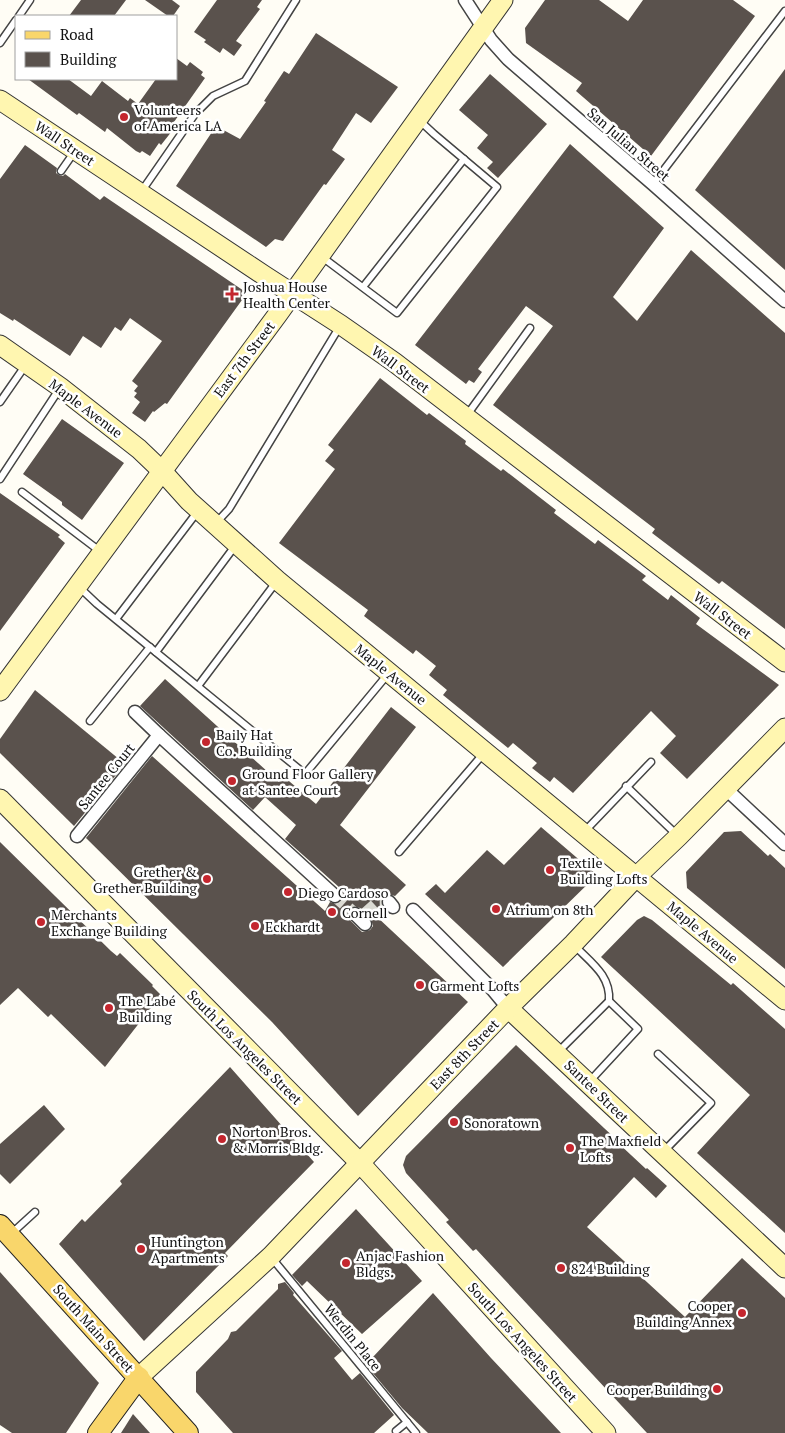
<svg xmlns="http://www.w3.org/2000/svg" width="785" height="1433" viewBox="0 0 785 1433" font-family="'PT Serif',serif">
<style>
.building{fill:#5a524d;fill-rule:evenodd}
.lines{fill:none;stroke-linecap:round;stroke-linejoin:round}
.street-tunnel{stroke:#dbdad3;stroke-width:12;stroke-dasharray:12 6;stroke-linecap:butt}
.lane-casing{stroke:#444;stroke-width:9}
.street-casing{stroke:#444;stroke-width:15}
.secondary-casing{stroke:#333;stroke-width:21}
.primary-casing{stroke:#222;stroke-width:22}
.lane{stroke:#fff;stroke-width:6}
.street{stroke:#fff;stroke-width:12}
.secondary{stroke:#fff6b0;stroke-width:19}
.primary{stroke:#f9d66b;stroke-width:20}
.poi-dot{fill:#c4262e;stroke:#fff;stroke-width:2}
.labels{text-anchor:middle;dominant-baseline:central;stroke-width:5;stroke-linejoin:round;paint-order:stroke}
.poi-label{font-size:14px;fill:#111;stroke:#fff;text-anchor:start}
.street-label{font-size:14px;fill:#111;stroke:#fff}
</style>
<rect width="100%" height="100%" fill="#fffdf5"/>
<g class="building">
<path d="M81,0H126L114,16H69Z"/>
<path d="M145,0H172L180,6L173,16H168Z"/>
<path d="M217,0H262L257,7L260,9L236,41L242,45L234,56L223,48L220,53L204,42L206,40L194,32Z"/>
<path d="M545,0H599L628,21L643,0H733L755,16L651,156L576,91L582,83L526,43L525,28Z"/>
<path d="M316,33L398,87L371,123L356,113L332,150L345,159L326,185L324,184L283,241L275,239L266,247L176,186L216,126L240,139L266,102L264,101L284,71L289,74Z"/>
<path d="M176,58L187,66L190,62L203,72L201,75L205,78L169,129L172,131L161,145L159,143L150,156L142,151L140,153L136,151L107,128L105,132L79,113L77,115L28,79H68L91,96L102,81L128,101L130,98L138,104L156,79H176Z"/>
<path d="M785,69V270L695,190Z"/>
<path d="M490,74L547,124L498,178L487,168L493,162L477,148L488,135L459,110Z"/>
<path d="M570,144L664,228L613,297L637,321L691,250L785,333V629L722,581L719,584L677,552L652,533L655,529L493,405L553,326L526,306L478,369L482,372L474,383L469,380L466,384L415,345Z"/>
<path d="M25,145L57,168L56,173L59,175L63,176L65,174L100,200L104,196L247,293L167,404L165,403L154,412L153,411L145,422L132,413L140,402L134,397L137,393L134,391L138,386L132,381L162,341L130,318L121,331L115,327L101,348L83,336L70,356L14,319L13,321L0,313V179Z"/>
<path d="M380,378L427,415L429,413L466,441L465,444L501,471L503,469L556,510L554,513L595,544L598,540L646,576L642,580L668,600L671,595L700,618L696,624L779,685L687,779L660,753L676,736L651,711L573,793L554,777L550,782L532,768L537,763L513,743L508,748L443,695L447,690L429,675L436,666L416,650L413,654L364,616L368,610L279,543L335,469L325,461L334,450L328,445Z"/>
<path d="M62,419L124,463L82,520L62,505V502L23,474Z"/>
<path d="M0,493L60,535L58,537L65,543L0,631Z"/>
<path d="M165,679L279,782L283,776L316,804L391,707L416,727L340,825L406,885L395,896L388,894L384,896L381,903L384,908L376,916L468,1002L358,1116L272,1022L86,838L152,756L325,911L330,902L338,904L343,898V894L340,888L285,839L296,825L265,797L253,810L140,706ZM353,906L360,908L371,919L373,926L370,930L362,932L349,919L347,911Z"/>
<path d="M35,690L125,764L74,826L0,753V739Z"/>
<path d="M541,827L597,875L503,967L425,894L436,884L445,893L487,850L504,865Z"/>
<path d="M741,831L768,856L770,854L785,868V969L687,888L686,872L724,832Z"/>
<path d="M0,842L111,951L117,956L120,953L153,985L152,986L161,995L105,1067L51,1014L48,1017L18,988L0,1005Z"/>
<path d="M644,916L652,920L731,985L733,983L785,1029V1233L697,1153L750,1095L601,957L637,920Z"/>
<path d="M516,1045L604,1128L617,1140L616,1141L646,1169L647,1168L667,1186L656,1198L634,1177L587,1227L685,1317L742,1258L785,1298V1433H647L476,1249L473,1251L446,1222L449,1220L406,1173L403,1165L406,1156Z"/>
<path d="M230,1067L314,1162L225,1253L228,1256L144,1341L59,1244L82,1219L85,1222L122,1184L120,1181Z"/>
<path d="M44,1105L65,1129L10,1184L0,1174V1144Z"/>
<path d="M356,1209L422,1281L362,1334L307,1281L302,1286L292,1275Z"/>
<path d="M0,1272L99,1383L66,1433H12L0,1425Z"/>
<path d="M285,1282L294,1293L293,1295L342,1351L334,1358L352,1380L360,1373L394,1415L374,1433H233L196,1392V1372L228,1339L231,1332L236,1331L278,1289V1284Z"/>
<path d="M433,1293L491,1358L561,1433H428L402,1408L367,1366L372,1361V1358Z"/>
<path d="M133,1414L150,1433H121Z"/>
</g>
<g class="lines">
<g class="street-tunnel">
<path d="M335,896L355,914"/>
<path d="M366,913L378,902H389"/>
</g>
<g class="lane-casing">
<g id="lane">
<path d="M19,16L30,0"/>
<path d="M0,43L16,20"/>
<path d="M61,171L75,151"/>
<path d="M653,184L785,11"/>
<path d="M141,192L195,114L213,96L245,81L296,0"/>
<path d="M322,257L397,313L497,187L434,134L420,121"/>
<path d="M363,287L464,159"/>
<path d="M0,402L25,366"/>
<path d="M467,415L530,328"/>
<path d="M0,479L60,388"/>
<path d="M22,492L101,552"/>
<path d="M216,523L229,509L340,326"/>
<path d="M79,587L97,604L305,774L388,674"/>
<path d="M116,619L198,511"/>
<path d="M156,652L235,546"/>
<path d="M198,686L277,581"/>
<path d="M90,721L150,647"/>
<path d="M626,786L678,836"/>
<path d="M585,831L651,762"/>
<path d="M399,852L484,753"/>
<path d="M574,945C590,962 611,975 609,1001"/>
<path d="M558,1052L609,1001L638,1029L589,1082"/>
<path d="M658,1054L711,1103L663,1152"/>
<path d="M12,1233L35,1212"/>
<path d="M271,1257L416,1433"/>
<path d="M396,1431L407,1422"/>
</g>
</g>
<g class="street-casing">
<g id="street">
<path d="M465,0L491,40L508,59L653,184L785,301"/>
<path d="M135,712L159,735"/>
<path d="M725,788L785,844"/>
<path d="M77,836L159,735L335,896"/>
<path d="M389,902L393,907"/>
<path d="M413,910L493,990L508,1008"/>
<path d="M355,914L365,924"/>
</g>
</g>
<g class="secondary-casing">
<g id="secondary">
<path d="M0,100L265,276L341,325L394,362L785,662"/>
<path d="M0,345L60,387L139,449L162,471L189,501L277,580L785,1000"/>
<path d="M0,691L278,314L503,0"/>
<path d="M0,799L360,1163L606,1433"/>
<path d="M508,1008L785,1268"/>
<path d="M139,1377L271,1256L508,1008L573,944L636,877L679,836L785,728"/>
</g>
</g>
<g class="primary-casing">
<g id="primary">
<path d="M0,1225L188,1433"/>
<path d="M98,1433L139,1377"/>
</g>
</g>
<use href="#lane" class="lane"/>
<use href="#street" class="street"/>
<use href="#secondary" class="secondary"/>
<use href="#primary" class="primary"/>
</g>
<g class="poi-dot">
<circle cx="124" cy="117" r="5"/>
<path d="M229.5 286.5h5v5h5v5h-5v5h-5v-5h-5v-5h5z"/>
<circle cx="206" cy="742" r="5"/>
<circle cx="232" cy="781" r="5"/>
<circle cx="550" cy="870" r="5"/>
<circle cx="207" cy="879" r="5"/>
<circle cx="288" cy="892" r="5"/>
<circle cx="496" cy="909" r="5"/>
<circle cx="332" cy="912" r="5"/>
<circle cx="41" cy="922" r="5"/>
<circle cx="255" cy="926" r="5"/>
<circle cx="420" cy="985" r="5"/>
<circle cx="109" cy="1008" r="5"/>
<circle cx="454" cy="1122" r="5"/>
<circle cx="222" cy="1139" r="5"/>
<circle cx="570" cy="1148" r="5"/>
<circle cx="141" cy="1249" r="5"/>
<circle cx="346" cy="1263" r="5"/>
<circle cx="561" cy="1268" r="5"/>
<circle cx="742" cy="1313" r="5"/>
<circle cx="717" cy="1389" r="5"/>
</g>
<g class="labels">
<g class="poi-label">
<text x="134" y="109">Volunteers<tspan x="134" dy="16">of America LA</tspan></text>
<text x="243" y="286">Joshua House<tspan x="243" dy="16">Health Center</tspan></text>
<text x="216" y="734">Baily Hat<tspan x="216" dy="16">Co. Building</tspan></text>
<text x="242" y="773">Ground Floor Gallery<tspan x="242" dy="16">at Santee Court</tspan></text>
<text x="560" y="862">Textile<tspan x="560" dy="16">Building Lofts</tspan></text>
<text x="197" y="871" text-anchor="end">Grether &amp;<tspan x="197" dy="16">Grether Building</tspan></text>
<text x="298" y="892">Diego Cardoso</text>
<text x="506" y="909">Atrium on 8th</text>
<text x="342" y="912">Cornell</text>
<text x="51" y="914">Merchants<tspan x="51" dy="16">Exchange Building</tspan></text>
<text x="265" y="926">Eckhardt</text>
<text x="430" y="985">Garment Lofts</text>
<text x="119" y="1000">The Labé<tspan x="119" dy="16">Building</tspan></text>
<text x="464" y="1122">Sonoratown</text>
<text x="232" y="1131">Norton Bros.<tspan x="232" dy="16">&amp; Morris Bldg.</tspan></text>
<text x="580" y="1140">The Maxfield<tspan x="580" dy="16">Lofts</tspan></text>
<text x="151" y="1241">Huntington<tspan x="151" dy="16">Apartments</tspan></text>
<text x="356" y="1255">Anjac Fashion<tspan x="356" dy="16">Bldgs.</tspan></text>
<text x="571" y="1268">824 Building</text>
<text x="732" y="1305" text-anchor="end">Cooper<tspan x="732" dy="16">Building Annex</tspan></text>
<text x="707" y="1389" text-anchor="end">Cooper Building</text>
</g>
<g class="street-label">
<text transform="translate(65 143) rotate(34)">Wall Street</text>
<text transform="translate(629 144) rotate(41)">San Julian Street</text>
<text transform="translate(244 359) rotate(-53)">East 7th Street</text>
<text transform="translate(401 369) rotate(37)">Wall Street</text>
<text transform="translate(86 408) rotate(37)">Maple Avenue</text>
<text transform="translate(723 615) rotate(37)">Wall Street</text>
<text transform="translate(391 674) rotate(39)">Maple Avenue</text>
<text transform="translate(106 776) rotate(-51)">Santee Court</text>
<text transform="translate(703 932) rotate(40)">Maple Avenue</text>
<text transform="translate(245 1047) rotate(45)">South Los Angeles Street</text>
<text transform="translate(464 1054) rotate(-46)">East 8th Street</text>
<text transform="translate(597 1091) rotate(44)">Santee Street</text>
<text transform="translate(94 1328) rotate(48)">South Main Street</text>
<text transform="translate(353 1337) rotate(51)">Werdin Place</text>
<text transform="translate(523 1342) rotate(48)">South Los Angeles Street</text>
</g>
</g>
<rect x="15" y="15" width="162" height="65" fill="#ffffff" stroke="#a0a0a0"/>
<rect x="25" y="31" width="25" height="8" fill="#f9d66b" stroke="#a0a0a0"/>
<text x="60" y="40" font-size="15" fill="#111111">Road</text>
<rect x="25" y="52" width="25" height="15" fill="#5a524d" stroke="#a0a0a0"/>
<text x="60" y="65" font-size="15" fill="#111111">Building</text>
</svg>
